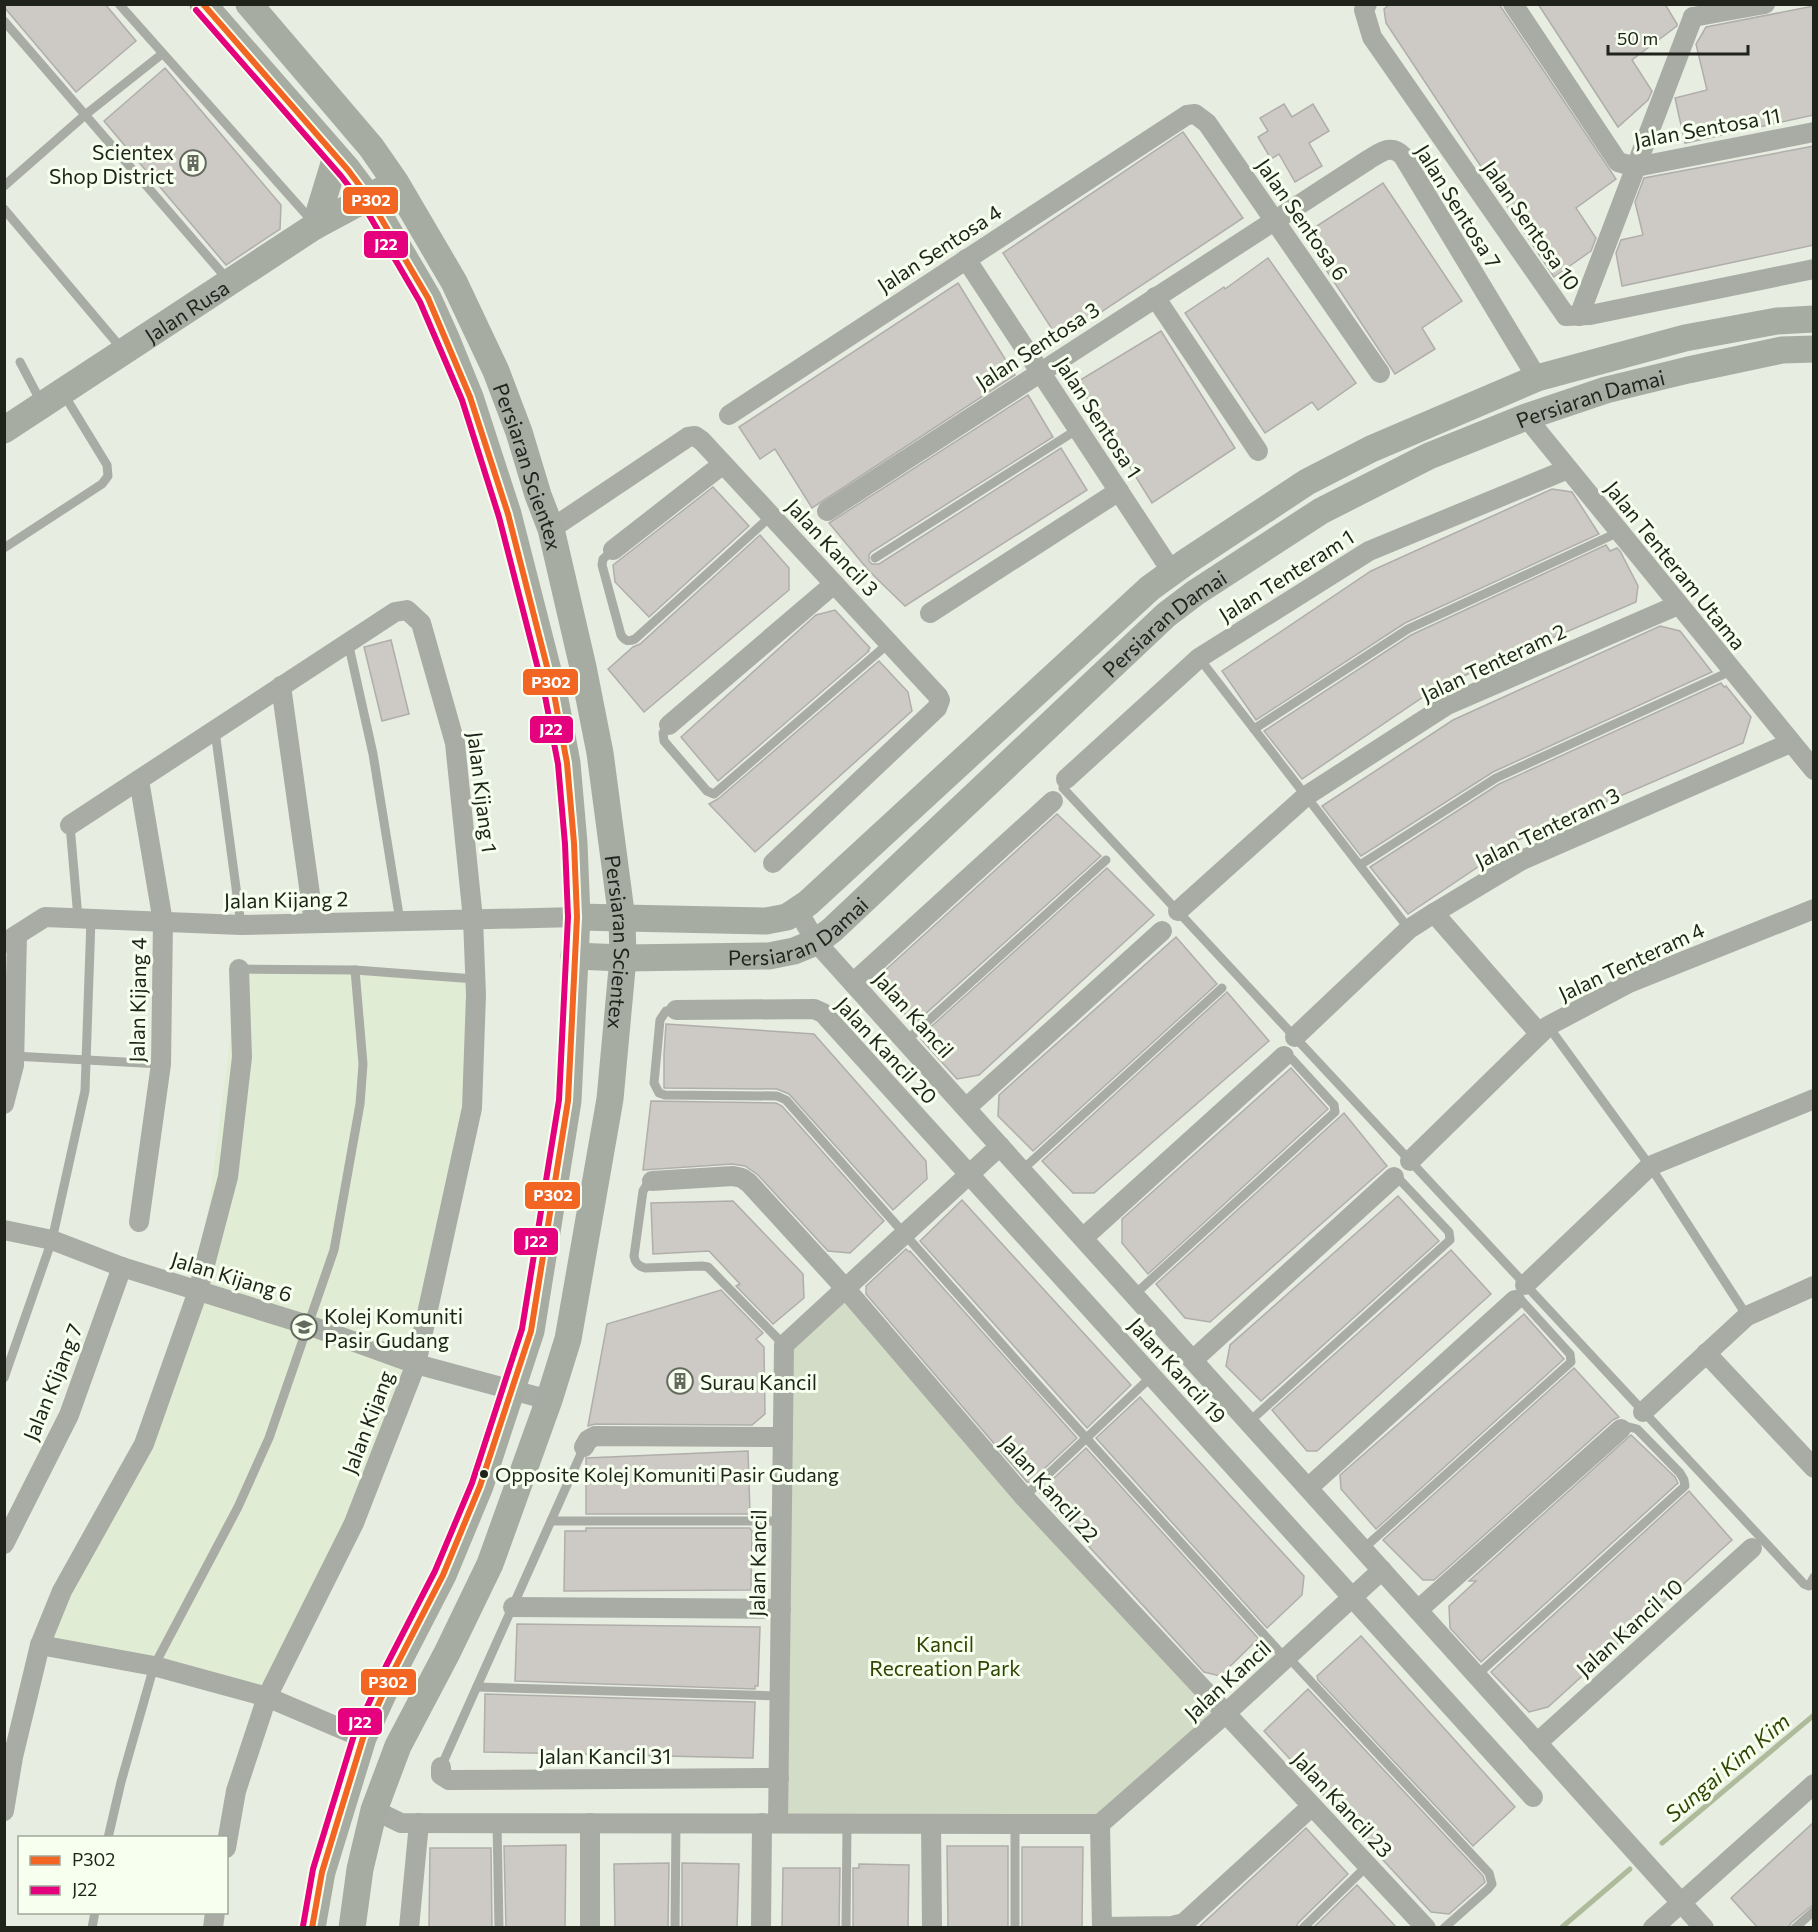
<svg xmlns="http://www.w3.org/2000/svg" width="1818" height="1932" viewBox="0 0 1818 1932" font-family="Commissioner,sans-serif">
<style>
.built{fill:#e1ecd4}
.green{fill:#d3dcc7}
.lines{fill:none;stroke-linecap:round;stroke-linejoin:round}
.stream{stroke:#adbb9b;stroke-width:5}
.building{fill:#cdcac6;stroke:#b0aeaa;stroke-width:1.5}
.lane{stroke:#a9aca5;stroke-width:9}
.street{stroke:#a9aca5;stroke-width:20}
.secondary{stroke:#a7aca3;stroke-width:27}
.bus-1-casing{stroke:#f7ffef;stroke-width:10}
.bus-2-casing{stroke:#f7ffef;stroke-width:10}
.bus-1{stroke:#f26522;stroke-width:6}
.bus-2{stroke:#e5007d;stroke-width:6}
.bus-dot{fill:#1f231a;stroke:#f7ffef;stroke-width:2}
.labels{text-anchor:middle;dominant-baseline:central;stroke-width:6;stroke-linejoin:round;paint-order:stroke}
.bus-label{font-size:20px;fill:#1f231a;stroke:#f7ffef;text-anchor:start}
.street-label{font-size:21px;fill:#1f231a;stroke:#f7ffef}
.poi-label{font-size:21px;fill:#1f231a;stroke:#f7ffef;text-anchor:start}
.park-label{font-size:21px;fill:#2e4401;stroke:#f7ffef}
.water-label{font-size:22px;font-style:italic;fill:#314705;stroke:#f7ffef}
.line-badge{stroke:#f7ffef;stroke-width:2}
.badge-label{font-size:16px;text-anchor:middle;font-weight:bold;fill:#fff}
</style>
<rect width="100%" height="100%" fill="#e7ede0"/>
<path class="built" d="M239,969L475,979L472,1108L416,1364L267,1697L40,1645L144,1444L198,1291Z"/>
<path class="green" d="M844,1288L1220,1711L1096,1817L778,1827L784,1345Z"/>
<g class="lines">
<g class="stream">
<path d="M1662,1843L1814,1715"/>
<path d="M1561,1928L1630,1869"/>
</g>
</g>
<g class="building">
<path d="M4,4H105L136,41L76,92L4,7Z"/>
<path d="M1390,4H1499L1616,179L1576,208L1596,238L1591,251L1554,277L1386,23L1384,9Z"/>
<path d="M1538,4H1665L1677,24V26L1632,60L1652,91L1648,100L1618,127Z"/>
<path d="M1814,6V115L1685,143L1675,98L1707,90L1696,44L1706,27Z"/>
<path d="M165,68L281,205L280,229L226,265L104,121Z"/>
<path d="M1284,104L1292,117L1313,104L1329,131L1309,143L1322,166L1295,182L1279,154L1271,159L1258,137L1268,131L1260,118Z"/>
<path d="M1183,132L1243,218L1059,340L1003,253Z"/>
<path d="M1814,146V245L1622,286L1616,253L1621,240L1643,235L1635,202L1644,178Z"/>
<path d="M1383,183L1462,301L1422,328L1435,349L1395,374L1303,235Z"/>
<path d="M1268,258L1356,383L1318,410L1312,402L1265,433L1185,313L1224,287L1225,289Z"/>
<path d="M958,283L1015,375L812,508L775,449L760,459L739,427Z"/>
<path d="M1161,331L1235,448L1152,503L1077,382Z"/>
<path d="M1028,395L1053,437L871,552L869,555V561L872,564H879L1061,448L1087,490L905,606L869,571L829,523Z"/>
<path d="M713,487L749,526L649,617L615,582L613,565Z"/>
<path d="M1552,489L1572,492L1599,534L1405,623L1256,720L1222,671L1371,571Z"/>
<path d="M760,535L789,568V590L644,712L608,669L633,647L640,644Z"/>
<path d="M1606,545L1610,551L1617,548L1620,551L1638,586L1636,602L1438,687L1302,779L1264,731L1411,635Z"/>
<path d="M835,610L870,648L868,650L869,651L718,781L681,737L816,615Z"/>
<path d="M1660,626L1680,631L1712,672L1493,772L1361,856L1322,806L1453,720Z"/>
<path d="M391,640L409,714L382,721L364,647Z"/>
<path d="M879,661L908,692L912,711L755,852L709,804L718,799Z"/>
<path d="M1721,683L1724,687L1726,686L1751,717L1743,743L1518,840L1408,914L1370,867L1499,784Z"/>
<path d="M1057,814L1101,856L914,1024L884,991L881,974Z"/>
<path d="M1107,868L1154,915L979,1075L957,1079L921,1039L925,1036L923,1034Z"/>
<path d="M1176,937L1217,984L1033,1151L998,1116L999,1095Z"/>
<path d="M1227,992L1269,1041L1094,1193H1073L1042,1161Z"/>
<path d="M666,1024L814,1034L926,1161L927,1179L893,1210L789,1094L777,1089L664,1088V1054Z"/>
<path d="M1291,1068L1328,1109L1148,1274L1122,1243V1219Z"/>
<path d="M651,1101L776,1103L782,1106L884,1221L850,1253L828,1251L758,1175L745,1166L732,1164L643,1170Z"/>
<path d="M1344,1113L1387,1166L1210,1322L1185,1318L1156,1284Z"/>
<path d="M1398,1196L1439,1241L1261,1401L1226,1366L1230,1345Z"/>
<path d="M962,1200L1131,1385L1087,1428L920,1241Z"/>
<path d="M733,1201L803,1274L804,1298L773,1324L736,1286L740,1284L709,1251L653,1254L651,1203Z"/>
<path d="M906,1249L909,1252L910,1251L1077,1438L1030,1482H1027L866,1294V1286Z"/>
<path d="M1451,1250L1491,1294L1317,1451H1307L1272,1410Z"/>
<path d="M721,1290L763,1333L756,1339L764,1347L765,1414L752,1425L595,1424L588,1426L607,1324Z"/>
<path d="M1524,1314L1564,1359L1376,1529L1341,1489L1340,1475Z"/>
<path d="M1574,1368L1619,1417L1613,1420L1434,1580H1423L1383,1540Z"/>
<path d="M1140,1397L1304,1576L1302,1595L1267,1628L1096,1438Z"/>
<path d="M1631,1435L1675,1477L1678,1483L1481,1662L1450,1628L1449,1606L1476,1581H1469Z"/>
<path d="M1086,1448L1257,1637L1258,1639L1220,1676L1204,1672L1039,1492Z"/>
<path d="M748,1451L750,1514H586V1458Z"/>
<path d="M1689,1491L1732,1540L1548,1707L1529,1712L1491,1672Z"/>
<path d="M586,1528H750L752,1531L751,1590L564,1591L565,1531H586Z"/>
<path d="M517,1624L760,1627L758,1686H755V1689L515,1681Z"/>
<path d="M1361,1636L1515,1807L1473,1846L1318,1680L1317,1676Z"/>
<path d="M1308,1689L1483,1876L1485,1882L1483,1884L1449,1914L1431,1912L1264,1731Z"/>
<path d="M485,1694L755,1702L753,1758L484,1752Z"/>
<path d="M1814,1822V1904L1791,1923L1788,1928H1758L1731,1898Z"/>
<path d="M1306,1828L1348,1874L1298,1923L1296,1928H1198Z"/>
<path d="M566,1845L565,1928H506L504,1846Z"/>
<path d="M947,1846H1008V1928H948Z"/>
<path d="M1022,1847H1083L1082,1928H1022Z"/>
<path d="M430,1848H491L492,1928H429Z"/>
<path d="M669,1863L668,1928H615L614,1864Z"/>
<path d="M682,1863L739,1864L737,1928H682Z"/>
<path d="M859,1864L909,1865L908,1928H853V1868H859Z"/>
<path d="M783,1868H840L839,1928H782Z"/>
<path d="M1357,1885L1397,1928H1313Z"/>
</g>
<g class="lines">
<g class="lane">
<path d="M119,4L312,221"/>
<path d="M4,21L228,280"/>
<path d="M4,186L85,115L162,54"/>
<path d="M4,209L122,349"/>
<path d="M20,362L41,402"/>
<path d="M4,548L102,484L108,476L107,465L63,393"/>
<path d="M613,550L603,559L602,565L621,635C625,641 628,642 635,639L771,516"/>
<path d="M875,558L1078,429"/>
<path d="M348,642L373,754L400,921"/>
<path d="M1199,658L1409,929"/>
<path d="M669,725L663,733L664,741L707,791L714,794L889,643"/>
<path d="M1254,729L1408,629L1619,532"/>
<path d="M215,731L241,925"/>
<path d="M1066,779L1063,788L1804,1584L1809,1586L1814,1577"/>
<path d="M70,825L78,918"/>
<path d="M1360,865L1496,778L1731,671"/>
<path d="M239,969L355,970L475,979"/>
<path d="M676,1010L666,1011L660,1020L654,1083L659,1093L665,1095L777,1096L786,1100L1031,1377L1286,1659"/>
<path d="M1548,1026L1650,1166L1747,1316"/>
<path d="M906,1041L1106,860"/>
<path d="M13,1056L161,1064"/>
<path d="M1022,1170L1222,988"/>
<path d="M652,1181L648,1183L643,1191L634,1256C635,1263 638,1266 645,1268L702,1266L708,1267L784,1345"/>
<path d="M1134,1295L1335,1112L1334,1105L1292,1059L1284,1056"/>
<path d="M4,1378L52,1240L85,1091L91,919"/>
<path d="M1249,1422L1450,1240L1449,1232L1400,1180L1394,1177"/>
<path d="M1024,1497L1152,1376"/>
<path d="M551,1521H782"/>
<path d="M1363,1549L1571,1362L1570,1354L1521,1300H1515"/>
<path d="M1288,1657L1489,1873L1492,1884L1488,1889L1444,1928"/>
<path d="M1477,1675L1685,1486L1684,1480L1680,1473L1637,1429L1629,1427L1621,1429"/>
<path d="M477,1687L780,1696"/>
<path d="M441,1767L584,1447"/>
<path d="M497,1823L499,1928"/>
<path d="M108,1838L121,1782L154,1666L238,1507L269,1438L334,1250L360,1104L363,1064L355,970"/>
<path d="M92,1928L95,1912"/>
<path d="M675,1928L676,1823"/>
<path d="M846,1928L847,1823"/>
<path d="M1015,1928V1824"/>
<path d="M1303,1928L1368,1865"/>
<path d="M1795,1928L1814,1911"/>
</g>
<g class="street">
<path d="M1367,4L1364,10L1372,37L1566,316L1590,315L1814,269"/>
<path d="M1513,4L1618,162L1636,167L1814,132"/>
<path d="M1693,17L1765,4"/>
<path d="M966,259L1172,572"/>
<path d="M1155,297L1258,451"/>
<path d="M1579,316L1693,17"/>
<path d="M729,415L1187,115L1195,114L1207,123L1380,373"/>
<path d="M1526,417L1814,770"/>
<path d="M827,511L1368,160C1380,153 1391,143 1403,156L1537,378"/>
<path d="M551,529L688,437L695,436L702,441L938,696L940,700L937,708L773,863"/>
<path d="M613,550L723,464"/>
<path d="M930,613L1119,491"/>
<path d="M281,686L314,923"/>
<path d="M669,725L834,584"/>
<path d="M1066,779L1199,658L1369,551L1568,469"/>
<path d="M139,780L163,922L161,1064L139,1222"/>
<path d="M70,825L395,612L407,610L421,623L455,743L473,919L476,995L472,1108L416,1364L354,1523L267,1697L236,1791L226,1848"/>
<path d="M798,911L816,942L1704,1928"/>
<path d="M1178,911L1306,796L1447,705L1678,605"/>
<path d="M1434,913L1539,1033"/>
<path d="M4,943L45,917L241,925L577,917"/>
<path d="M853,983L1053,801"/>
<path d="M676,1010L814,1009L823,1013L1533,1797"/>
<path d="M1295,1037L1409,929L1434,913L1522,860L1790,743"/>
<path d="M4,1104L14,1065L17,935"/>
<path d="M966,1108L1162,931"/>
<path d="M1410,1161L1548,1026L1629,983L1814,909"/>
<path d="M652,1181L733,1176L742,1178L749,1183L845,1288L1024,1497L1426,1928"/>
<path d="M4,1230L52,1240L122,1267L308,1325L416,1364L549,1400"/>
<path d="M1083,1238L1284,1056"/>
<path d="M1525,1285L1650,1166L1814,1099"/>
<path d="M1706,1353L1814,1468"/>
<path d="M1193,1360L1394,1177"/>
<path d="M1643,1412L1747,1316L1814,1286"/>
<path d="M584,1447L588,1440L595,1436L783,1437"/>
<path d="M1308,1488L1515,1300"/>
<path d="M4,1544L69,1415L122,1267"/>
<path d="M513,1607L781,1609"/>
<path d="M1418,1610L1621,1429"/>
<path d="M40,1645L154,1666L267,1697L363,1738"/>
<path d="M1537,1743L1752,1548"/>
<path d="M441,1767V1775L449,1780L779,1778"/>
<path d="M374,1810L401,1823L1100,1824L1225,1714L1382,1570"/>
<path d="M4,1811L13,1757L40,1645L62,1591L144,1444L198,1291L228,1177L242,1057L239,969"/>
<path d="M778,1823L784,1345L1000,1146"/>
<path d="M931,1824L932,1928"/>
<path d="M1100,1824L1102,1928"/>
<path d="M1102,1927L1172,1926L1184,1923L1312,1806"/>
<path d="M213,1928L215,1912"/>
<path d="M409,1928L419,1823"/>
<path d="M590,1928V1823"/>
<path d="M761,1928L762,1823"/>
<path d="M1653,1928L1814,1784"/>
</g>
<g class="secondary">
<path d="M203,4L348,170L369,198L428,298L446,338L470,397L508,514L554,694L567,763L574,843L577,917L568,1101L531,1331L480,1486L443,1575L394,1670L363,1738L322,1872L312,1928"/>
<path id="s1" d="M249,4L371,147L396,183L454,282L496,371L519,432L538,495L551,529L583,667L600,753L622,919L623,958L610,1099L568,1339L549,1400L490,1564L447,1653L398,1746L374,1810L360,1869L352,1928"/>
<path d="M315,226L336,157"/>
<path id="s2" d="M4,430L315,226L384,189"/>
<path d="M577,917L766,921L787,917L808,903L1150,588L1186,562L1307,482L1371,449L1537,378L1685,338L1777,321L1814,319"/>
<path id="s3" d="M574,956L623,958L769,956L794,951L816,942L832,930L1166,615L1195,593L1321,511L1429,456L1526,417L1606,390L1688,370L1782,350L1814,349"/>
</g>
<g class="bus-1-casing">
<path id="bus-1" d="M203,4L348,170L369,198L428,298L470,397L508,514L554,694L567,763L574,843L577,917L568,1101L531,1331L480,1486L443,1575L394,1670L363,1738L322,1872L312,1928"/>
</g>
<g class="bus-2-casing">
<path id="bus-2" d="M196,10L341,176L362,203L420,302L462,400L499,517L545,696L558,764L565,844L568,917L559,1100L522,1329L472,1483L435,1571L386,1666L354,1735L313,1869L303,1926"/>
</g>
<use href="#bus-1" class="bus-1"/>
<use href="#bus-2" class="bus-2"/>
</g>
<defs>
<g id="building-ring" transform="scale(1.35)"><circle r="9.5" fill="#f7ffef" stroke="#656a5f" stroke-width="1.5"/><path d="M-4-6H4V6H1V3H-1V6H-4ZM-2.5-4.3h1.7v1.8h-1.7ZM.8-4.3h1.7v1.8H.8ZM-2.5-1h1.7V.8h-1.7ZM.8-1h1.7V.8H.8Z" fill="#656a5f"/></g>
<g id="university-ring" transform="scale(1.35)"><circle r="9.5" fill="#f7ffef" stroke="#656a5f" stroke-width="1.5"/><path d="M0-5L7-2L0 1L-7-2ZM-4 1L0 2.5L4 1V4Q0 6-4 4Z" fill="#656a5f"/></g>
</defs>
<g fill-rule="evenodd">
<use href="#building-ring" x="193" y="163"/>
<use href="#university-ring" x="304" y="1327"/>
<use href="#building-ring" x="680" y="1381"/>
</g>
<circle class="bus-dot" cx="484" cy="1474" r="5"/>
<g class="labels">
<g class="bus-label">
<text x="495" y="1474">Opposite Kolej Komuniti Pasir Gudang</text>
</g>
<g class="street-label">
<text transform="translate(1707 127) rotate(-10)">Jalan Sentosa 11</text>
<text transform="translate(1459 206) rotate(58)">Jalan Sentosa 7</text>
<text transform="translate(1303 219) rotate(55)">Jalan Sentosa 6</text>
<text transform="translate(1532 225) rotate(55)">Jalan Sentosa 10</text>
<text transform="translate(939 248) rotate(-33)">Jalan Sentosa 4</text>
<text stroke="none"><textPath href="#s2" startOffset="218">Jalan Rusa</textPath></text>
<text transform="translate(1037 345) rotate(-33)">Jalan Sentosa 3</text>
<text stroke="none"><textPath href="#s3" startOffset="1203">Persiaran Damai</textPath></text>
<text transform="translate(1099 417) rotate(57)">Jalan Sentosa 1</text>
<text stroke="none"><textPath href="#s1" startOffset="546">Persiaran Scientex</textPath></text>
<text transform="translate(833 547) rotate(47)">Jalan Kancil 3</text>
<text transform="translate(1676 565) rotate(51)">Jalan Tenteram Utama</text>
<text transform="translate(1286 575) rotate(-32)">Jalan Tenteram 1</text>
<text stroke="none"><textPath href="#s3" startOffset="717">Persiaran Damai</textPath></text>
<text transform="translate(1493 662) rotate(-25)">Jalan Tenteram 2</text>
<text transform="translate(483 792) rotate(83)">Jalan Kijang 1</text>
<text transform="translate(1547 827) rotate(-26)">Jalan Tenteram 3</text>
<text transform="translate(286 899) rotate(-1)">Jalan Kijang 2</text>
<text stroke="none"><textPath href="#s3" startOffset="231">Persiaran Damai</textPath></text>
<text stroke="none"><textPath href="#s1" startOffset="1032">Persiaran Scientex</textPath></text>
<text transform="translate(1631 961) rotate(-25)">Jalan Tenteram 4</text>
<text transform="translate(137 1000) rotate(-89)">Jalan Kijang 4</text>
<text transform="translate(914 1014) rotate(48)">Jalan Kancil</text>
<text transform="translate(887 1050) rotate(47)">Jalan Kancil 20</text>
<text transform="translate(232 1276) rotate(17)">Jalan Kijang 6</text>
<text transform="translate(1178 1370) rotate(48)">Jalan Kancil 19</text>
<text transform="translate(52 1382) rotate(-68)">Jalan Kijang 7</text>
<text transform="translate(367 1422) rotate(-69)">Jalan Kijang</text>
<text transform="translate(1050 1488) rotate(48)">Jalan Kancil 22</text>
<text transform="translate(757 1563) rotate(-89)">Jalan Kancil</text>
<text transform="translate(1629 1627) rotate(-42)">Jalan Kancil 10</text>
<text transform="translate(1227 1680) rotate(-42)">Jalan Kancil</text>
<text x="605" y="1755">Jalan Kancil 31</text>
<text transform="translate(1343 1804) rotate(47)">Jalan Kancil 23</text>
</g>
<g class="poi-label">
<text x="174" y="151" text-anchor="end">Scientex<tspan x="174" dy="24">Shop District</tspan></text>
<text x="324" y="1315">Kolej Komuniti<tspan x="324" dy="24">Pasir Gudang</tspan></text>
<text x="700" y="1381">Surau Kancil</text>
</g>
<g class="park-label">
<text x="945" y="1643">Kancil<tspan x="945" dy="24">Recreation Park</tspan></text>
</g>
<g class="water-label">
<text transform="translate(1727 1767) rotate(-40)">Sungai Kim Kim</text>
</g>
</g>
<g class="line-badge">
<rect x="342" y="186" width="57" height="29" rx="6" fill="#f26522"/>
<rect x="363" y="230" width="46" height="29" rx="6" fill="#e5007d"/>
<rect x="522" y="668" width="57" height="28" rx="6" fill="#f26522"/>
<rect x="529" y="715" width="45" height="29" rx="6" fill="#e5007d"/>
<rect x="524" y="1181" width="57" height="29" rx="6" fill="#f26522"/>
<rect x="513" y="1227" width="46" height="29" rx="6" fill="#e5007d"/>
<rect x="360" y="1668" width="57" height="28" rx="6" fill="#f26522"/>
<rect x="337" y="1707" width="46" height="29" rx="6" fill="#e5007d"/>
</g>
<g class="badge-label">
<text x="371" y="206">P302</text>
<text x="386" y="250">J22</text>
<text x="551" y="688">P302</text>
<text x="551" y="735">J22</text>
<text x="553" y="1201">P302</text>
<text x="536" y="1247">J22</text>
<text x="388" y="1688">P302</text>
<text x="360" y="1728">J22</text>
</g>
<rect width="1818" height="1932" fill="none" stroke="#1f231a" stroke-width="12"/>
<rect x="18" y="1836" width="210" height="78" fill="#f7ffef" stroke="#a1a79a" stroke-width="1.5"/>
<rect x="30" y="1856" width="30" height="9" fill="#f26522" stroke="#a1a79a" stroke-width="1.5"/>
<text x="72" y="1866" font-size="18" fill="#1f231a">P302</text>
<rect x="30" y="1886" width="30" height="9" fill="#e5007d" stroke="#a1a79a" stroke-width="1.5"/>
<text x="72" y="1896" font-size="18" fill="#1f231a">J22</text>
<path d="M1608 45v9h140v-9" fill="none" stroke="#1f231a" stroke-width="3"/>
<text x="1617" y="45" font-size="18" fill="#1f231a" stroke="#f7ffef" stroke-width="4.5" paint-order="stroke">50 m</text>
</svg>
